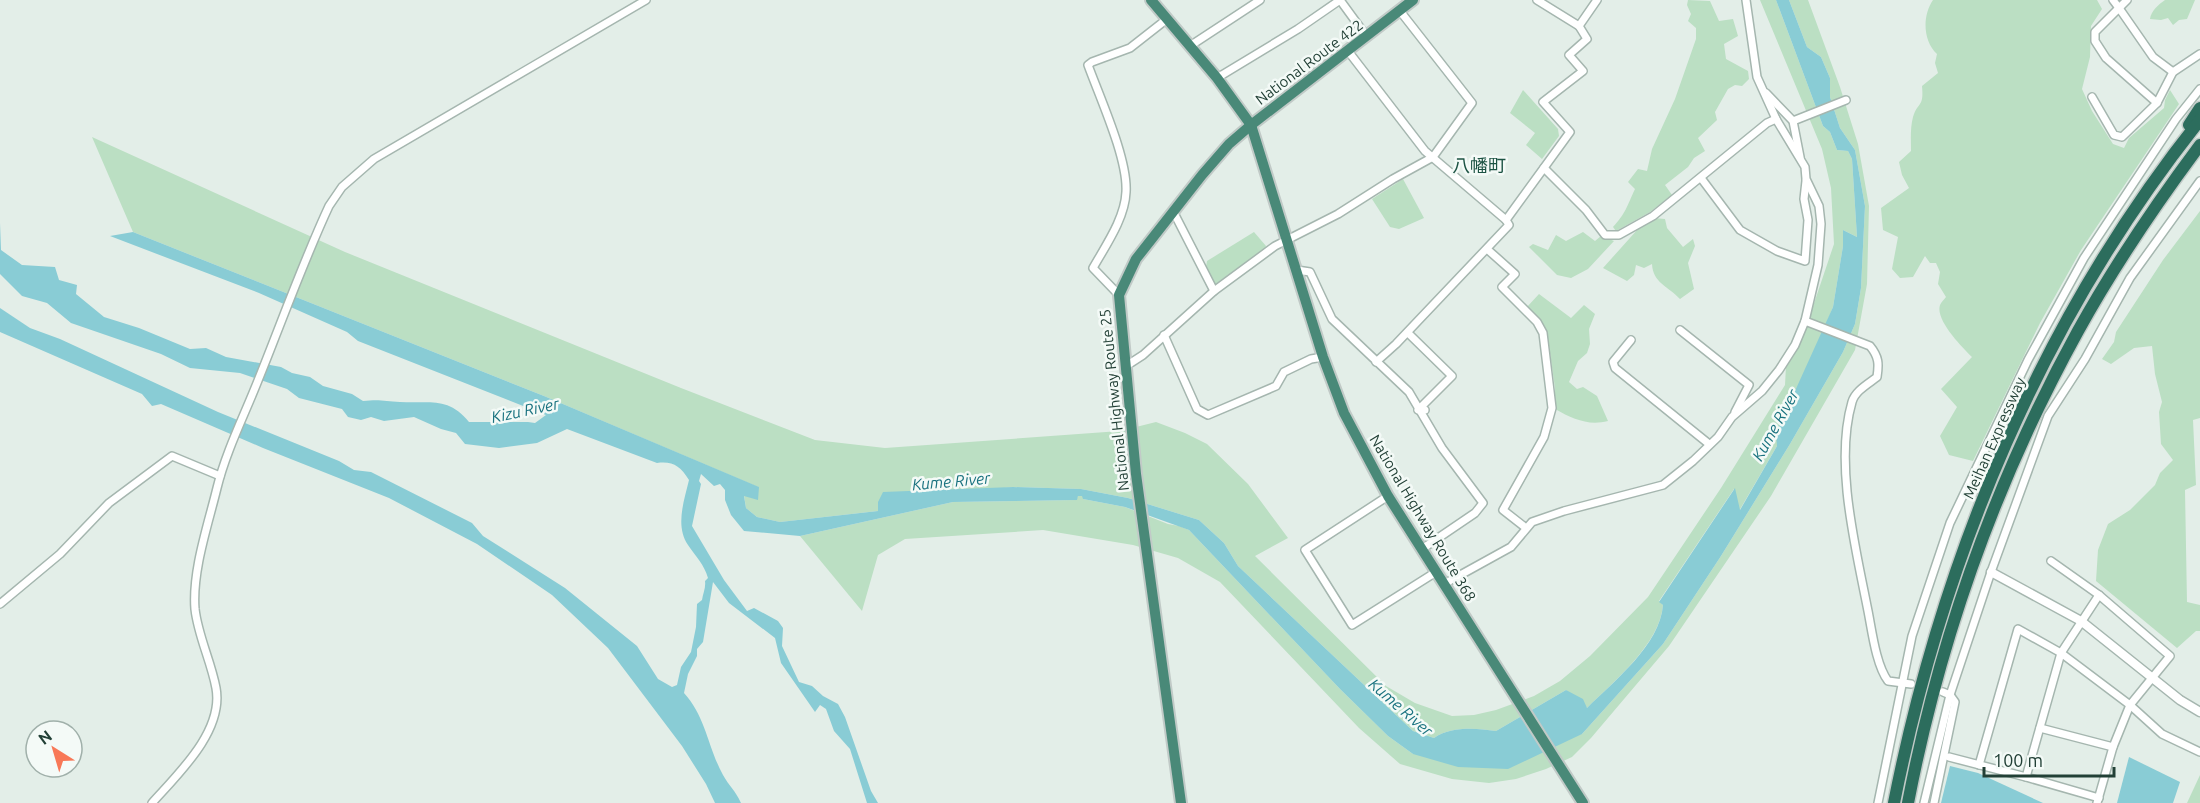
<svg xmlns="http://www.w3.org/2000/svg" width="2200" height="803" viewBox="0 0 2200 803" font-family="Ubuntu,'Noto Sans JP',sans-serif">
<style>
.green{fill:#bbdfc3}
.water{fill:#89ccd5}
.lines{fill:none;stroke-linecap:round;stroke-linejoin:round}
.minor-casing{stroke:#a5b6af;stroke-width:10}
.tertiary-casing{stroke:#a5b6af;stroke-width:11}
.trunk-casing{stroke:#c1cac7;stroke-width:14}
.motorway-casing{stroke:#c1cac7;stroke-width:15}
.minor{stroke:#fff;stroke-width:7}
.tertiary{stroke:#fff;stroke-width:8}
.trunk{stroke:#498978;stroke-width:10}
.motorway{stroke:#2c6d5d;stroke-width:12}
.labels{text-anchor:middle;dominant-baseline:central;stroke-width:5;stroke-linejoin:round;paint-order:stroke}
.street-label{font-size:15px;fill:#224036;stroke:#f4faf7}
.water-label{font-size:16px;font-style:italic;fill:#19727f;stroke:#f4faf7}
.quarter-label{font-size:18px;fill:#1c5343;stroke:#f4faf7}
</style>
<rect width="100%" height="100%" fill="#e3eee8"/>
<g class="green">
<path d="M1688,0L1710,1L1719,21L1733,19L1738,36L1724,44L1726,59L1748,71L1749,79L1742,86L1735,85L1728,89L1715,112L1717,120L1698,138L1705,151L1694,158L1688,167L1665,185L1672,195L1650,212L1616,231L1613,227C1626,213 1627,206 1635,189L1628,182L1638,169L1647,171L1652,149L1675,99L1696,39V28L1688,21L1691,14L1687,5Z"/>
<path d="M1760,0H1776L1823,126L1830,132L1837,150L1848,151L1852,159L1857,237L1843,230V246L1833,307L1777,446L1739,511L1734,489L1659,601L1663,605C1660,644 1613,682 1587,708L1566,690L1496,731C1476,728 1451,726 1434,738L1413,731L1238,566L1224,543L1199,520L1128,498L1081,489L1013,487L878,502V511L780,522L757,517L746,508L744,495L758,487L544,396L133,232L92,137L345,252L681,388L815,440L885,448L1120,431L1156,422L1185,433L1207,444L1248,484L1288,538L1255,556L1386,686L1415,703L1452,716L1474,715L1496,710L1534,696L1560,681L1590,656L1648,597L1721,488L1785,385L1786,366L1805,330L1834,244L1831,188L1822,149Z"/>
<path d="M1789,0H1808L1840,87L1858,144L1869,206L1867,284L1855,350L1771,496L1669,646L1591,738L1572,757L1546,769L1516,779L1489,783L1452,779L1400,764L1359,728L1220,582L1178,558L1133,545L1043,530L905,539L878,555L862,611L800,536L953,502L1076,500L1078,496H1083V499L1125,507L1168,524L1179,526L1189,530L1340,689L1388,736L1413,754L1582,734L1663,644L1721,556L1790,444L1843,352L1855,324L1861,288L1865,206L1855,150L1840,128L1830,97V78L1821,57L1807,47Z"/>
<path d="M1933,0H2097L2102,9L2091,26L2090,57L2082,89L2092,111L2113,144L2124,148L2129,138L2164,108L2165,100L2170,90L2179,104L2081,250L2040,323L1973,461L1949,455L1940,436L1957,407L1941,389L1972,357C1962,347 1935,320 1940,305C1941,302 1944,300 1946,297L1938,284L1940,272L1936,263H1930L1925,256L1913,277L1900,278L1892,269L1898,237L1883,230L1881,208L1909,188L1902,175L1899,162L1911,151C1911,140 1910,129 1913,117C1918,101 1924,108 1922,86L1938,73L1935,63L1937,54C1923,41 1922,16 1933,0Z"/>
<path d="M2165,0H2195L2187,19L2179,20L2173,25L2168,18L2161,20L2150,19C2151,11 2159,4 2165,0Z"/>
<path d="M1523,90L1558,129L1559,136L1542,159L1526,145L1535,133L1510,113Z"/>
<path d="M1403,179L1424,218L1399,229L1390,227L1372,199Z"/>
<path d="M2200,211V418L2193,420L2196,485L2185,490L2187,602L2200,605V631H2196L2177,648L2096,581L2098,550L2108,524L2130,510L2155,485L2160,473L2173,460L2161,444L2159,412L2162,402L2155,374L2152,346L2134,348L2111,364L2102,359L2114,342L2116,332L2163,260Z"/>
<path d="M1654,218L1665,219L1667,228L1683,247L1693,239L1695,246L1688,263L1694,289L1680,299C1668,286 1653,283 1652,264L1644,268L1636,265L1634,275L1627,281L1603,268L1638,229Z"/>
<path d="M1254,232L1266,246L1265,249L1214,285L1206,267L1207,261Z"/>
<path d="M1583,232L1595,241L1601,236L1614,241L1588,269L1571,278L1557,275L1529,247L1533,244L1548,250L1556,235L1566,241Z"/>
<path d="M1539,294L1571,318L1584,305L1595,314L1589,329L1590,344L1587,353L1578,361L1569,382L1577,389L1583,387L1597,396L1608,421C1588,426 1573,419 1555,409V388L1547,332L1540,320L1527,307Z"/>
<path d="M2200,775V803H2187Z"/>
</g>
<g class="water">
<path d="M1776,0H1789L1807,47L1821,57L1830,78V97L1840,128L1855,150L1865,206L1861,288L1855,324L1843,352L1790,444L1721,556L1663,644L1582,734L1508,769L1458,767L1413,754L1388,736L1340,689L1189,530L1125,507L1083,499L1082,496H1078L1077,500L953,502L800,536L744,531L731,515L725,500V490L720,484L714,486L701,474L699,481L701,484L692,526L724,580L747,611L754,608L778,621L783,628L782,646L799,682L812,686L823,696L838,704L845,717L871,791L878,803H867L850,749L834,731L826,709L820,705L815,712L781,663L775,638L729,603L713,582L703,642L697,649V656L688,674L684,693C706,717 708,748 723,775C729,786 735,790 741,803H715L706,784L682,746L608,648L552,595L477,544L389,498L263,448L161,404L152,406L142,394L0,332V308L30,328L60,339L218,412L339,461L354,470L371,472L472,523L483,536L565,588L637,646L658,679L672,687L677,685L681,667L691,652L696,627L697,604L702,600C703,593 706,588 705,581L708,578C704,564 696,557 688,545C675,526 684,501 689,480C680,466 673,461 657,463L567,429L537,443L499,448L465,444L456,433L441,429L414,417L384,421L371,417L361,420L348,417L342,409L299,398L287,389L240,373L190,368L161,354L71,323L47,303L22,296L0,274V223L1,250L22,265L55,267L59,280L77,285L76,294L104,317L139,328L190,349L206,348L226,357L281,367L292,373L310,377L323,386L352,394L363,401C379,399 385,401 400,402C429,404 448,396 469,422H528L535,423L546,415L358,341L347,332L259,293L110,236L133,232L544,396L759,487L758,500L744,496L746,508L757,517L780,522L878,511V502L883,492L1013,487L1081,489L1128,498L1199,520L1224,543L1238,566L1413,731L1434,738C1451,726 1476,728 1496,731L1566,690L1583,699L1587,708C1614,681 1660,645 1663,605L1659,602L1735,488L1740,510L1777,446L1776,433L1833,307L1843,246V230L1857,237L1852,159L1848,151L1837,150L1830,132L1823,126Z"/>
<path d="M2129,757L2180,782L2173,803H2117Z"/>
<path d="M1950,766L1978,773L2043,803H1941Z"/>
</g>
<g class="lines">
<g class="minor-casing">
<g id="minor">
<path d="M1340,0L1367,37"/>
<path d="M2113,0L2119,8L2127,0"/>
<path d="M1579,26L1597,0"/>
<path d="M1190,46L1260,0"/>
<path d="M1348,51L1425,151L1506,220"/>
<path d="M1217,78L1298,29L1340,0"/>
<path d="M1766,93L1793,121L1800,157"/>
<path d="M2092,97L2114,135L2122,137L2157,103L2173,72L2200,54"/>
<path d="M2157,103L2106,58L2095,41V32L2119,8L2153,57L2173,72"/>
<path d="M1793,121L1846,100"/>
<path d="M1544,168L1586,210L1605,235H1619L1653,216L1767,123L1776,119"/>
<path d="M1701,178L1740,230L1777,251L1805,261L1808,220L1804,199L1806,181"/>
<path d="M1173,211L1214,291"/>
<path d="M1487,249L1515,274L1502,287L1537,322L1543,333L1552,408L1544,437L1503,510L1526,528"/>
<path d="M1297,270L1310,272L1332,319L1409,392L1442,448L1483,503L1475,513L1422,549"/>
<path d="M1119,295L1093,268C1106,245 1125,218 1126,192C1128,159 1100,98 1088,65L1092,62L1130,48L1167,19"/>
<path d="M1805,321L1870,346C1879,357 1879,364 1877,377C1868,384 1855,391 1852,402C1834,464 1856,549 1868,611C1872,631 1876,665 1888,681L1911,684"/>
<path d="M1680,330L1749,385L1735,412"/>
<path d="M1408,333L1452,376L1418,410H1425"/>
<path d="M1164,335L1197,409L1208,415L1276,386L1284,372L1311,359L1323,357"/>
<path d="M1631,340L1613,362L1615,368L1709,444"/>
<path d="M1376,362L1396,344L1509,225L1506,220L1570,132L1543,102L1583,71L1569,55L1587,39L1579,26L1537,0"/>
<path d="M1126,366L1143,355L1214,291L1275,246L1338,214L1393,179L1433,157L1472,103L1400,11"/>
<path d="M1388,496L1305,550L1352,625L1436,572"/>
<path d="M2051,561L2099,595L2170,656L2130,705L2113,747L2097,803"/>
<path d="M1444,584L1511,547L1532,522L1564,511L1663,485L1693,461L1718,437L1732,417L1762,391L1779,370L1795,345L1805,321L1818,265L1821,224L1819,206L1806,179L1805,167L1776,119L1757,77L1746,0"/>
<path d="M0,604L60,554L109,503L172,456L220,476"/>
<path d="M2040,728L2113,747"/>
<path d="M1949,757L2026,777"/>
<path d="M1979,765L2018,629L2061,653L2130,705L2162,734L2200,752"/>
<path d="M2099,798L2026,777L2061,653L2099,595"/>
<path d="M152,803C178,774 224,731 216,688C211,661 198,636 195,609C192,571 208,525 217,488C226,451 245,414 259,378C282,321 303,262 329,206L342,187L374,159L646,0"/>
<path d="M1878,803L1912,636L1950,523L2028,360L2084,258L2176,119L2200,89"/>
<path d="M1924,803L1950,695L1991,572L2048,416L2085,359L2130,278L2200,181"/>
<path d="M1934,803L1955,702L1950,695L1943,692"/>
</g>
</g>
<g class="tertiary-casing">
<path id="tertiary" d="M1991,572L2081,621L2180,700L2200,712"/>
</g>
<g class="trunk-casing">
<g id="trunk">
<path d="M1151,0L1217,78L1251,125L1323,357L1344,413L1388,496L1583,803"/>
<path d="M1181,803L1136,474L1119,295L1136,259L1202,175L1229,144L1251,125L1413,0"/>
</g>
</g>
<g class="motorway-casing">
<g id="motorway">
<path d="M2189,125L2200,108"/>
<path d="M1894,803C1943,556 2042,318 2200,120"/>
<path d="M1908,803C1940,637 1997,478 2078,331C2114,266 2156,204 2200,145"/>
</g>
</g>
<use href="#minor" class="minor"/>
<use href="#tertiary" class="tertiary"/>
<use href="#trunk" class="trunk"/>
<use href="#motorway" class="motorway"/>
</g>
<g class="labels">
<g class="street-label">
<text transform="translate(1309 62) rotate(-37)">National Route 422</text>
<text transform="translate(1114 400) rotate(-96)">National Highway Route 25</text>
<text transform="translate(1994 438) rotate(-66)">Meihan Expressway</text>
<text transform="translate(1423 518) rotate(59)">National Highway Route 368</text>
</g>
<g class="water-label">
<text transform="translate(525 410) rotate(-12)">Kizu River</text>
<text transform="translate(1775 425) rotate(-61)">Kume River</text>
<text transform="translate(951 481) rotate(-5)">Kume River</text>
<text transform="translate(1401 707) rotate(41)">Kume River</text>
</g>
<g class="quarter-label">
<text x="1479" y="165">八幡町</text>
</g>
</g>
<g transform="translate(54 749) rotate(323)"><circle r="28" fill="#f4faf7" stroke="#a0b0aa" stroke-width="1.5"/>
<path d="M0-4.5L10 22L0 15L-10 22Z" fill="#f87857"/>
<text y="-9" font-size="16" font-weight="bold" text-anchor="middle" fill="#224036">N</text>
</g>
<path d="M1984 767v9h130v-9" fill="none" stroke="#224036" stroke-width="3"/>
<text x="1993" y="767" font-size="18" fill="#224036" stroke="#f4faf7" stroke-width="4.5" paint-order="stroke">100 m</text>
</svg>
